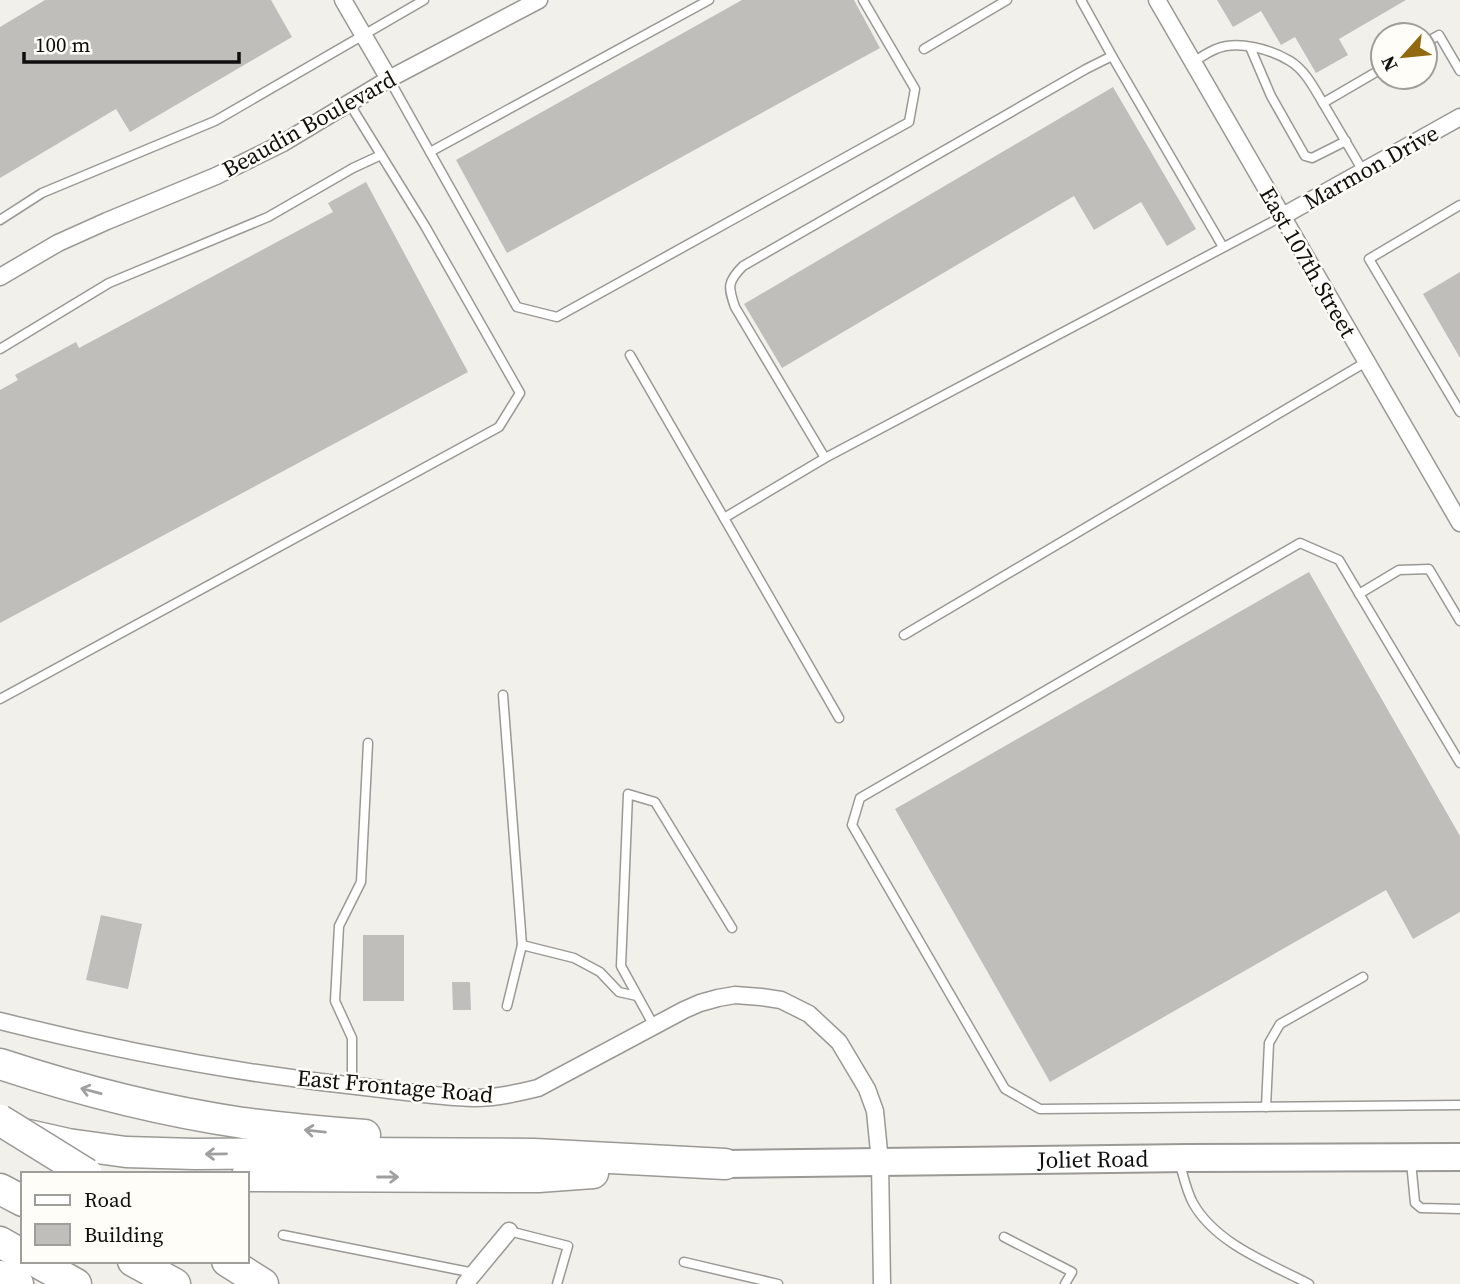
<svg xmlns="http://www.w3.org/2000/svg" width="1460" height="1284" viewBox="0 0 1460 1284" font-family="'Source Serif 4',serif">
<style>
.building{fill:#c0beba}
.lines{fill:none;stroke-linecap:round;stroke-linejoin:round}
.service-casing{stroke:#9a9995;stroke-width:11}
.minor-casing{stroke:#9a9995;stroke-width:19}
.primary-casing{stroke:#9a9995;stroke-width:30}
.motorway-casing{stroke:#9a9995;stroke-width:33}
.service{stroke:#fff;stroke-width:8}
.minor{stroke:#fff;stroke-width:16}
.primary{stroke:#fff;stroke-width:26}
.motorway{stroke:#fff;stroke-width:30}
.motorway-bridge-casing{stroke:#9a9995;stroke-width:33;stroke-linecap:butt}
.motorway-bridge{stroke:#fff;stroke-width:30}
.oneway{stroke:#9f9f9f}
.labels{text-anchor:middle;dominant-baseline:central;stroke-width:5;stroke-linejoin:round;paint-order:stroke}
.street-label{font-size:23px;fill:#0f0f0e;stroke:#fefdf8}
</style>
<rect width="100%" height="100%" fill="#f1f0eb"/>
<g class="building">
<path d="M45,0H271L292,37L130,132L116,109L0,178V27Z"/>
<path d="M742,0H854L880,48L507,253L456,160Z"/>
<path d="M1217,0H1406L1339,39L1348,55L1316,73L1295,37L1281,45L1261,11L1233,27Z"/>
<path d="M1113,87L1196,229L1167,246L1141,202L1094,230L1074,196L782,368L744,304Z"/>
<path d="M366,182L468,372L0,623V390L18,380L15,375L76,342L79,348L333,212L328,203Z"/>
<path d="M1460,272V358L1423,294Z"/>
<path d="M1309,572L1460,836V912L1413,939L1386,890L1050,1082L895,809Z"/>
<path d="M101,915L142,924L128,989L86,980Z"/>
<rect x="363" y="935" width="41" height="66"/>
<path d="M452,982H470L471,1010H453Z"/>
</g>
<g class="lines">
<g class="service-casing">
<g id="service">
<path d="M1081,0L1112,56"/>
<path d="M1425,43L1439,35L1460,71"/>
<path d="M1250,47L1271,96L1305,156L1312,158L1346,141"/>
<path d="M924,49L1007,0"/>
<path d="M1193,62C1200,58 1208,52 1216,49C1238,40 1270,49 1290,61C1305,70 1314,88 1323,103"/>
<path d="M389,79L517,307L557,317L909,122L915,89L863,0"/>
<path d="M430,152L709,0"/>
<path d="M1363,171L1323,103L1383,68"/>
<path d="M1460,205L1369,259L1460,412"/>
<path d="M0,220L42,193L215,121L424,0"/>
<path d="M1223,247L1112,56L1086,69L743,266C727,282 728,287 735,307L825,458L1281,217"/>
<path d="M0,349L109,283L268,217L353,168L381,155"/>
<path d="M630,355L724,518"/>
<path d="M825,458L724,518L839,718"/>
<path d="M1359,594L1399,570L1429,569L1460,621"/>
<path d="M904,635L1366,362"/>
<path d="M503,695L522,945L507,1006"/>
<path d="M0,699L499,427L520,393L425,226L349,103"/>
<path d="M1460,763L1339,560L1300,543L860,798L852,825L1005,1089L1040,1109L1460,1105"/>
<path d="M522,945L574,958L600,972L619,992L637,996"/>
<path d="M654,1026L621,966L628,794L655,802L732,928"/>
<path d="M352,1086V1038L335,1001L339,926L361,882L368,743"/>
<path d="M1266,1107L1269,1043L1280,1024L1363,977"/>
<path d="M1179,1161C1183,1174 1186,1190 1193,1203C1216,1244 1269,1263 1309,1284"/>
<path d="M1411,1162L1415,1203L1421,1208L1460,1209"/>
<path d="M509,1231L568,1246L557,1284"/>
<path d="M283,1235L474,1273"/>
<path d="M1004,1237L1072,1272L1065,1284"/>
<path d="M684,1262L778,1284"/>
</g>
</g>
<g class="minor-casing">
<g id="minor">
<path d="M343,0L389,79"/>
<path d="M1157,0L1460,523"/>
<path d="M1281,217L1460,117"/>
<path d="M0,277L58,243L107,221L216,176L283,143L389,79L539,0"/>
<path d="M0,1021C123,1052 247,1075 373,1088C407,1092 441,1097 475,1098C496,1098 517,1093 538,1088L684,1010L700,1003L718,998L735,995L761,997L781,1000L809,1014L839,1042L867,1089L875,1111L880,1162L882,1284"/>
<path d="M465,1284L509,1231"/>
</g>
</g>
<g class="primary-casing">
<g id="primary">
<path id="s1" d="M725,1164L1187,1158L1460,1157"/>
</g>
</g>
<g class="motorway-casing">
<g id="motorway">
<path d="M0,1064C79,1090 161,1111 243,1123C284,1128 324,1132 365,1135"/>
<path d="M28,1135L68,1144L126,1152L195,1154L346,1153L534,1154L725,1164"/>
<path d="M247,1176L538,1177L593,1173"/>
<path d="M0,1189L23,1201"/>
<path d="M0,1242L23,1255"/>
<path d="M35,1261L76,1284"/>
<path d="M133,1261L175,1284"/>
<path d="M227,1261L263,1284"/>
<path d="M0,1276L18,1284"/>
</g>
</g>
<use href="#service" class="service"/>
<use href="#minor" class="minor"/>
<use href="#primary" class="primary"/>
<use href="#motorway" class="motorway"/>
<g class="motorway-bridge-casing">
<path id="motorway-bridge" d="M0,1120L87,1174"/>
</g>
<use href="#motorway-bridge" class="motorway-bridge"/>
</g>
<defs><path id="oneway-shaft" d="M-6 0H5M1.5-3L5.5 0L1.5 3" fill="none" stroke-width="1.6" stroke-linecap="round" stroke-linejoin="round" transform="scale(1.75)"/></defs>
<g class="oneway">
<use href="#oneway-shaft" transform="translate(91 1091) rotate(-165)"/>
<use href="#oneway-shaft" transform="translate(315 1131) rotate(-174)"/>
<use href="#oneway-shaft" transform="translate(216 1154) rotate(179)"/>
<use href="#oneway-shaft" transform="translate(388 1177)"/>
</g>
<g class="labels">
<g class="street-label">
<text transform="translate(309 124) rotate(-29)">Beaudin Boulevard</text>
<text transform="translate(1371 167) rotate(-29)">Marmon Drive</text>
<text transform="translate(1308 262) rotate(60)">East 107th Street</text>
<text transform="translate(395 1086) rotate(5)">East Frontage Road</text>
<text stroke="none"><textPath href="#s1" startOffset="368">Joliet Road</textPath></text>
</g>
</g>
<rect x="21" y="1172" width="228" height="91" fill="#fefdf8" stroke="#9e9e9a" stroke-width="2"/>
<rect x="35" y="1195" width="35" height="10" fill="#ffffff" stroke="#9e9e9a" stroke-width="2"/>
<text x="84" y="1207" font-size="21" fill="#0f0f0e">Road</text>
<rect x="35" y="1224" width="35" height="21" fill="#c0beba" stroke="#9e9e9a" stroke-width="2"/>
<text x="84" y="1242" font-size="21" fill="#0f0f0e">Building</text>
<g transform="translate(1404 56) rotate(243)"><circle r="33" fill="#fefdf8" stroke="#9e9e9a" stroke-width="2"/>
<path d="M0-5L12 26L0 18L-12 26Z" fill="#916910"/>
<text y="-10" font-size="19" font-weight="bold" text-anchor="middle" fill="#0f0f0e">N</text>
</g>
<path d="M24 52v10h215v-10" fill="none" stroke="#0f0f0e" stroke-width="3.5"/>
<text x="35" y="52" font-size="21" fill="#0f0f0e" stroke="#fefdf8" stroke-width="5" paint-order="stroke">100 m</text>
</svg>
